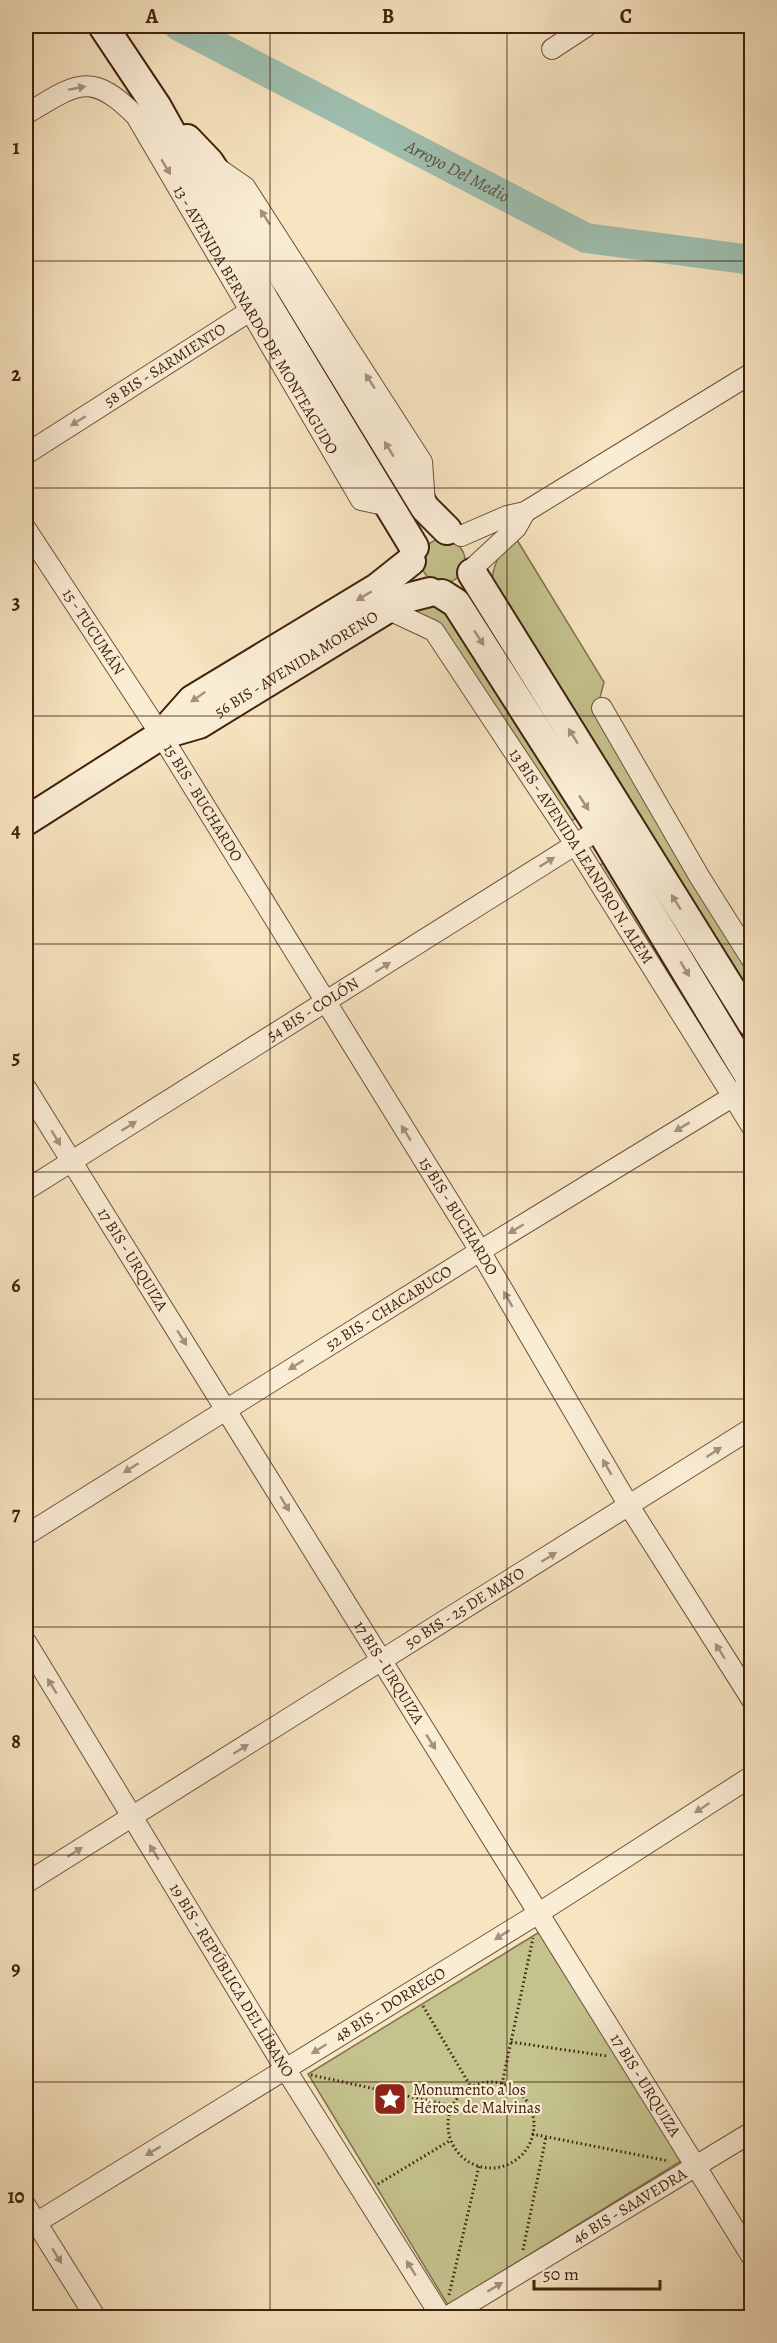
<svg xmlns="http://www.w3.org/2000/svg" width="777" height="2343" viewBox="0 0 777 2343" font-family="Alegreya,serif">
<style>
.green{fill:#c4c28d;stroke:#82724d;stroke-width:1.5}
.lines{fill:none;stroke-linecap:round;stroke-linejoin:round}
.river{stroke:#9ebfaf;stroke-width:30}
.minor-casing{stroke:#6e523a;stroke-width:22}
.secondary-casing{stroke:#40210d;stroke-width:32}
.path{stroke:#40210d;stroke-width:3;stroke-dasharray:1.5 3;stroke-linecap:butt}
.minor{stroke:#faedd6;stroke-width:20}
.secondary{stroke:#faedd6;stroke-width:28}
.oneway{fill:#a6917c}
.grid{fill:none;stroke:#40210d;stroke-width:1.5;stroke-opacity:0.55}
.labels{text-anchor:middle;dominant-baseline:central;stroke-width:4.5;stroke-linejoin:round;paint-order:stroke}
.street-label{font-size:16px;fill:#40210d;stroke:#faedd6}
.poi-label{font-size:16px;fill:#40210d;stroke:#faedd6;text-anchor:start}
.water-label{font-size:18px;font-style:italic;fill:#5c503e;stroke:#faedd6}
.neatline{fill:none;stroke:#40210d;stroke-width:2}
.grid-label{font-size:20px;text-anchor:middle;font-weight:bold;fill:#40210d}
</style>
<rect width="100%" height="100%" fill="#f7e4c0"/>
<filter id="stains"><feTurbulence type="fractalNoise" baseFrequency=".00333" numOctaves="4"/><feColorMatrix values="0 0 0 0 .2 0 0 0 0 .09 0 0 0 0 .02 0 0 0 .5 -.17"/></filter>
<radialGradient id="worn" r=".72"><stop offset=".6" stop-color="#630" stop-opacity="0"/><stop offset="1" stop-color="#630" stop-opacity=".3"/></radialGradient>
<g class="green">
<path d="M514,535L604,682L597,709L751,967V1005L618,780L493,590C489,568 501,551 514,535Z"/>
<circle cx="443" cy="561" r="22"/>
<path d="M441,605L583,813L570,822L407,610L412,606Z"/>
<path d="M611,859L730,1057L722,1062L596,867Z"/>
<path d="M541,1931L681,2161L448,2305L308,2074Z"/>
</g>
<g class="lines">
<path class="river" id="s1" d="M179,26L586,238L752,260"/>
<g class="minor-casing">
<g id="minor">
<path d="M552,49L587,26"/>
<path id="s2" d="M26,114C75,85 90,69 136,116L361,500L389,506"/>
<path d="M219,169L245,187L422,462L425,503"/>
<path id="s3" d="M26,454L261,304"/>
<path id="s4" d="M26,529L161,735L480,1251L629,1506L752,1700"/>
<path d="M461,536L507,516L525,512L752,373"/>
<path d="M474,567L516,528L525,512"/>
<path id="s5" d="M387,609L434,631L575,844L752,1127"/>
<path d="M602,708L699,876L752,960"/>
<path id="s6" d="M26,1088L752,2257"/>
<path id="s7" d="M26,1190L600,829"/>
<path id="s8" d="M26,1535L480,1251L732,1097L752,1082"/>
<path id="s9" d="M26,1642L286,2070L442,2318"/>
<path id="s10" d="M26,1883L752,1428"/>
<path d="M26,2206L96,2318"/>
<path id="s11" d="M26,2229L539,1913L752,1776"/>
<path id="s12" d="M445,2318L752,2132"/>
</g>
</g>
<g class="secondary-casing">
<g id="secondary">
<path d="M103,26L157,107L265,301L414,547"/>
<path d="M187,139L209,162L289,285L425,508L447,530"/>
<path d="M472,573L752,1023"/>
<path d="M442,594L456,603L600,829L752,1081"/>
<path d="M161,735L192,700L377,588L411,561"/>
<path id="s13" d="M26,821L161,735L199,724L403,599L430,592"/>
</g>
</g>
<g class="path">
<path d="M423,2006L471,2087"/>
<path d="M511,2042L607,2056"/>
<path d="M311,2075L453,2106"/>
<circle cx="491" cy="2125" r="43"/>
<path d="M502,2084L533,1938"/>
<path d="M532,2134L669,2161"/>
<path d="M378,2184L451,2140"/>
<path d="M523,2250L546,2137"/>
<path d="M449,2295L479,2166"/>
</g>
<use href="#minor" class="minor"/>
<use href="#secondary" class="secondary"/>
</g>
<defs><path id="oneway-solid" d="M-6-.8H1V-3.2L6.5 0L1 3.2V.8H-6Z" transform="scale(1.5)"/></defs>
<g class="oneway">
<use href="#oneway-solid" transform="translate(77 88) rotate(-11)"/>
<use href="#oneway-solid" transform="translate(166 167) rotate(59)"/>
<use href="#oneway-solid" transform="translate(265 217) rotate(-123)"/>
<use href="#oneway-solid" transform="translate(370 381) rotate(-123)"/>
<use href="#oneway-solid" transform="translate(78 421) rotate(148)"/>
<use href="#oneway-solid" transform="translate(389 449) rotate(-121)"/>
<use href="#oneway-solid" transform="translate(364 596) rotate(149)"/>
<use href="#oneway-solid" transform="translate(479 638) rotate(57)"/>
<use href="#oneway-solid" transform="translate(198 697) rotate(145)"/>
<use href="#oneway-solid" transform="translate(573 736) rotate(-122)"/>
<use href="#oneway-solid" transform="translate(584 803) rotate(57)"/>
<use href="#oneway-solid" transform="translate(547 862) rotate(-32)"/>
<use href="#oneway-solid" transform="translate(676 902) rotate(-122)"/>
<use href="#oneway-solid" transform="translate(383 967) rotate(-32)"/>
<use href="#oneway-solid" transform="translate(685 969) rotate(59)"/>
<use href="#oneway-solid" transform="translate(129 1126) rotate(-32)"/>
<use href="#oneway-solid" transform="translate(682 1127) rotate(149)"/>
<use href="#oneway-solid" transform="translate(406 1133) rotate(-122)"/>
<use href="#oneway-solid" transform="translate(56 1138) rotate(59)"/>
<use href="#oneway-solid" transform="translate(516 1229) rotate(149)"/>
<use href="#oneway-solid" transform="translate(508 1299) rotate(-120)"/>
<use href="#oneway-solid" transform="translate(182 1338) rotate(58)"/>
<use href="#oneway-solid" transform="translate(296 1365) rotate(148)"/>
<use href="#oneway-solid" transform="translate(714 1452) rotate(-33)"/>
<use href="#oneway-solid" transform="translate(607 1467) rotate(-120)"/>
<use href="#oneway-solid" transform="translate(131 1468) rotate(148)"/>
<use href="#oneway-solid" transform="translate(285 1504) rotate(59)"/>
<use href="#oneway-solid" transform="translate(549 1557) rotate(-32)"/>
<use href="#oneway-solid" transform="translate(720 1651) rotate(-122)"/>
<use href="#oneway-solid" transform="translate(52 1686) rotate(-121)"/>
<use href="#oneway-solid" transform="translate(431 1742) rotate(58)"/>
<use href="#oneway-solid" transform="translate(241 1749) rotate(-32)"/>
<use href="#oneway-solid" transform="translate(702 1808) rotate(147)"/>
<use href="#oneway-solid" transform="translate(75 1852) rotate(-32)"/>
<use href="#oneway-solid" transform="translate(154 1852) rotate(-121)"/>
<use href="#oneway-solid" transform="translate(502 1935) rotate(148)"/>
<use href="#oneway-solid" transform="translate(319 2049) rotate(148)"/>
<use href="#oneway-solid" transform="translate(153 2151) rotate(149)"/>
<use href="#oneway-solid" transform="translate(57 2256) rotate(58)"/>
<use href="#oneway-solid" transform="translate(411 2268) rotate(-122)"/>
<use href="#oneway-solid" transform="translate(495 2287) rotate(-31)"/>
</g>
<path class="grid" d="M270,26V2318M507,26V2318M26,261H752M26,488H752M26,716H752M26,944H752M26,1172H752M26,1399H752M26,1627H752M26,1855H752M26,2082H752"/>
<defs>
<g id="sight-square" transform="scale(1.725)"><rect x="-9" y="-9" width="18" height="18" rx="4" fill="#8f2418" stroke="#faedd6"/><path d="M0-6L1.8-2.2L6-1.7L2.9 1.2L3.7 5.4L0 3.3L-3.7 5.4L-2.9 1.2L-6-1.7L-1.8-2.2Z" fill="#fff"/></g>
</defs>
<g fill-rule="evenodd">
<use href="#sight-square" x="390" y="2099"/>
</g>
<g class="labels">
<g class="street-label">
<text stroke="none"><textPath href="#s2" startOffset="363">13 - AVENIDA BERNARDO DE MONTEAGUDO</textPath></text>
<text stroke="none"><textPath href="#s3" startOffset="165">58 BIS - SARMIENTO</textPath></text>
<text stroke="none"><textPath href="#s4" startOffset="123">15 - TUCUMÁN</textPath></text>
<text stroke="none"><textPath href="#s13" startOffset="314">56 BIS - AVENIDA MORENO</textPath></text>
<text stroke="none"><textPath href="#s4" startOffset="326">15 BIS - BUCHARDO</textPath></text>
<text stroke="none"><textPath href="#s5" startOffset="321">13 BIS - AVENIDA LEANDRO N. ALEM</textPath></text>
<text stroke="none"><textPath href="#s7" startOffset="339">54 BIS - COLÓN</textPath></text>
<text stroke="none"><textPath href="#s4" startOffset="812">15 BIS - BUCHARDO</textPath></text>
<text stroke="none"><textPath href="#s6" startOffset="202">17 BIS - URQUIZA</textPath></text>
<text stroke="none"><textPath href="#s8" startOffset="428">52 BIS - CHACABUCO</textPath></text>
<text stroke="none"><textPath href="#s10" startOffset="518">50 BIS - 25 DE MAYO</textPath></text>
<text stroke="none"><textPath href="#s6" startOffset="688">17 BIS - URQUIZA</textPath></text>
<text stroke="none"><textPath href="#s9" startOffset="396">19 BIS - REPÚBLICA DEL LÍBANO</textPath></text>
<text stroke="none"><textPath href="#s11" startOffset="428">48 BIS - DORREGO</textPath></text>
<text stroke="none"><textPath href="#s6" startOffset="1174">17 BIS - URQUIZA</textPath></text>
<text stroke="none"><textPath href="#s12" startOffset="216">46 BIS - SAAVEDRA</textPath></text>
</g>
<g class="poi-label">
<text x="413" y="2090">Monumento a los<tspan x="413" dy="18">Héroes de Malvinas</tspan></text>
</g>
<g class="water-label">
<text stroke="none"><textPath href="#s1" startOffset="314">Arroyo Del Medio</textPath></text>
</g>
</g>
<rect width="777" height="2343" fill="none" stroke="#f7e4c0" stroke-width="66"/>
<path d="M534 2280v9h126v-9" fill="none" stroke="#40210d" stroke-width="3"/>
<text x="543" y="2280" font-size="18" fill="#40210d" stroke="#faedd6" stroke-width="4.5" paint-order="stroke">50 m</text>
<rect x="33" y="33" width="711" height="2277" class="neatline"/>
<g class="grid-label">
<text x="152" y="23">A</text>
<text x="388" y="23">B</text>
<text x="626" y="23">C</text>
<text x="16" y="154">1</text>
<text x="16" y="381">2</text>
<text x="16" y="609">3</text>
<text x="16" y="837">4</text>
<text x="16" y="1064">5</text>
<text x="16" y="1292">6</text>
<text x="16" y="1520">7</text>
<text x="16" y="1748">8</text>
<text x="16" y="1975">9</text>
<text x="16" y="2203">10</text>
</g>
<rect width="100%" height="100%" filter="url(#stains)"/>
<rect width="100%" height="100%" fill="url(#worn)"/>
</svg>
